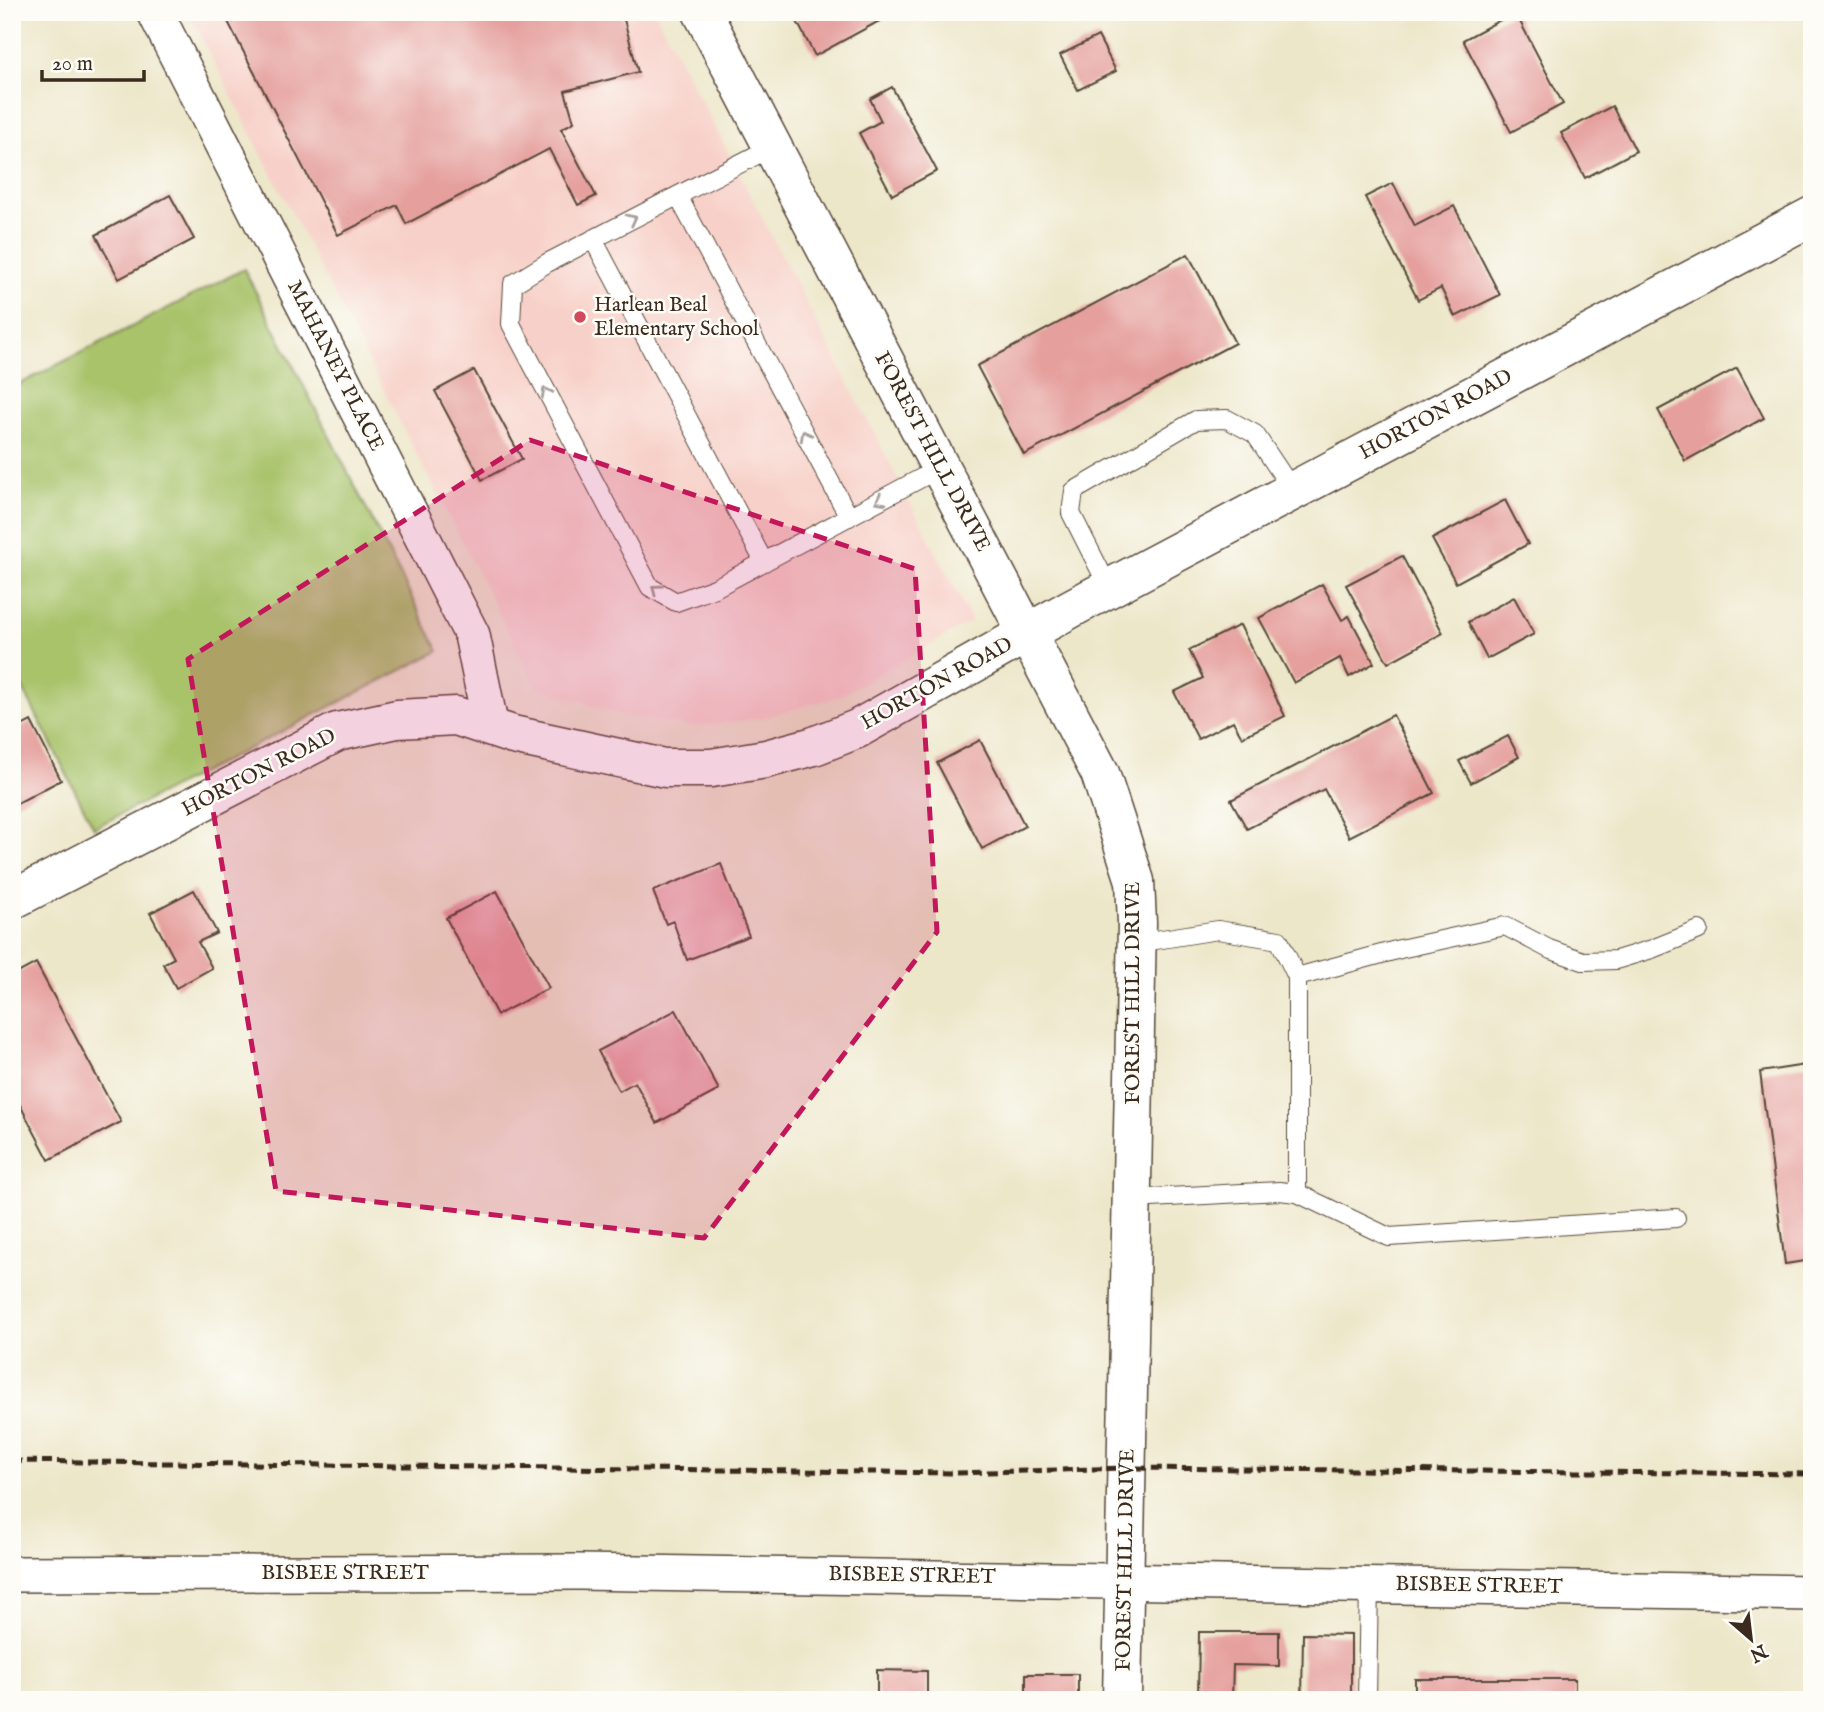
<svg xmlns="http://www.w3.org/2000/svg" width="1824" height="1712" viewBox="0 0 1824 1712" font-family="'IM FELL English',serif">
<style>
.built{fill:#f7d1c9}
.green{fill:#a8c36a;stroke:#727644;stroke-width:2}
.building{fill:#e59f9c}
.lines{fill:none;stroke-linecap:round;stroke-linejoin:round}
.service-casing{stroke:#564638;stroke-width:20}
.minor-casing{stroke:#564638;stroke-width:38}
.tertiary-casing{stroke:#564638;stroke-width:41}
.service{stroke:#fff;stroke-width:18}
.minor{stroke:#fff;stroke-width:35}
.tertiary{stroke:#fff;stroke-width:38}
.rail{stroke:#3b2a1e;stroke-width:5;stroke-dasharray:10 5;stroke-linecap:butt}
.oneway{stroke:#a79f9a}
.marked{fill:#c2185b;fill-opacity:0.2;stroke:#c2185b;stroke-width:5;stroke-dasharray:14 9;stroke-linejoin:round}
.poi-dot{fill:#d1495b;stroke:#fdfcf7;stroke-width:2.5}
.labels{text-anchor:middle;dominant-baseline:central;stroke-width:5;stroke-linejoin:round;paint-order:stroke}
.poi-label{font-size:21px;fill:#3b2a1e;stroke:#fdfcf7;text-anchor:start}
.street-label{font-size:21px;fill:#3b2a1e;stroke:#fdfcf7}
</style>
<rect width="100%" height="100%" fill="#fdfcf7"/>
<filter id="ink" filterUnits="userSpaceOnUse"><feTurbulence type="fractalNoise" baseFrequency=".0143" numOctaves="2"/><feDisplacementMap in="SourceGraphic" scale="14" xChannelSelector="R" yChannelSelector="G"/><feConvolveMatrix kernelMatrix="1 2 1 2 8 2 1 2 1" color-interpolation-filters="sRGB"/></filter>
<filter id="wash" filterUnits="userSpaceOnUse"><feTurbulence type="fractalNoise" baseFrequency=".00686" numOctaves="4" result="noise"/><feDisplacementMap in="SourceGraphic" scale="28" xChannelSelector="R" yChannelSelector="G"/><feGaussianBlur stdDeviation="1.57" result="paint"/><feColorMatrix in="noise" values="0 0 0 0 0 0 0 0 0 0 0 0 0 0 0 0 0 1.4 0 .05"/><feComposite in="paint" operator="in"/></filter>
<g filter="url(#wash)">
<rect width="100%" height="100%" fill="#ede7ca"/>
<path class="built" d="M188,12H655L972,621L838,697L762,718L697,727L627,717L537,687Z"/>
<path class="green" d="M244,269L439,651L94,828L12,667V388Z"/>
<g id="blocks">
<g class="building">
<path d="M223,12H622L638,72L565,91L574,122L561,129L596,196L578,205L549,149L406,224L397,205L338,235Z"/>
<path d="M792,12H896L815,56Z"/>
<path d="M1515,12L1563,104L1511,132L1463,40Z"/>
<path d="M1098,36L1116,71L1078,90L1060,55Z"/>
<path d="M892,87L937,171L892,195L859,133L881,121L870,99Z"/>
<path d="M1612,106L1636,151L1585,178L1561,133Z"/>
<path d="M1393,183L1415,226L1454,206L1500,295L1455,317L1441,288L1418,300L1365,197Z"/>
<path d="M170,195L194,239L119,279L96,235Z"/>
<path d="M1188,254L1235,343L1024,455L977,366Z"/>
<path d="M1737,368L1764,418L1685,461L1658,410Z"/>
<path d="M474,370L522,459L482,480L435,391Z"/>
<path d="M1505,500L1528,544L1456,583L1432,539Z"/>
<path d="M1402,556L1443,633L1388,663L1346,585Z"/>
<path d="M1322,584L1342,620L1349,616L1374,663L1349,677L1340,658L1294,683L1259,618Z"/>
<path d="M1514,597L1534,634L1487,659L1468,622Z"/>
<path d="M1240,625L1285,716L1242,737L1233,721L1198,739L1174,692L1203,678L1189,650Z"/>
<path d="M1393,715L1434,793L1349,837L1324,789L1247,829L1231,800Z"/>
<path d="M31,721L61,780L12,806V731Z"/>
<path d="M1508,736L1519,757L1471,783L1459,761Z"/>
<path d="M980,740L1025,826L982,849L937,763Z"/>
<path d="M721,864L749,936L687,960L673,921L666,924L653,891Z"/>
<path d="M194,890L217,933L198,942L212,968L176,988L163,964L174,958L150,913Z"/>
<path d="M497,891L549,988L497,1015L446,918Z"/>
<path d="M36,963L121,1122L49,1160L12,1090V976Z"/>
<path d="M676,1010L719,1090L657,1123L635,1082L619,1091L598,1051Z"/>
<path d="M1812,1064V1260L1785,1264L1760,1072Z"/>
<path d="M1199,1632H1279V1666L1233,1665L1232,1700H1198Z"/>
<path d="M1303,1634L1351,1635V1700H1302Z"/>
<path d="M877,1670L927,1671V1700H877Z"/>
<rect x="1026" y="1674" width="52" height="26"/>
<rect x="1415" y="1679" width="160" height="21"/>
</g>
</g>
</g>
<g filter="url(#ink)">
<use href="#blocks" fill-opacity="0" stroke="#564638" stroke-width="2"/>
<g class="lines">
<g class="service-casing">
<g id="service">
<path d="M772,147L547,263L513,284L511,324L650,587L676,602L715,588L940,468"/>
<path d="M678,196L849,517"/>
<path d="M593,239L764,562"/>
<path d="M1109,588L1071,513L1074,491L1196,420L1227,419L1255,434L1293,491"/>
<path d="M1137,943L1218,930L1279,940L1297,977V1193"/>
<path d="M1297,977L1400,949L1505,926L1549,949L1583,961L1616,960L1652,949L1699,930"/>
<path d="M1132,1199L1279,1191L1297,1193L1389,1237L1676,1218"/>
<path d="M1367,1700L1369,1584"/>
</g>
</g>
<g class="minor-casing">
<g id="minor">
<path d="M155,12L472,635L491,728"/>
<path d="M12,1574L579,1572L1812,1593"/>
</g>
</g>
<g class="tertiary-casing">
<g id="tertiary">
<path d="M702,12L1100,773L1135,881L1137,923L1122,1700"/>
<path d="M12,900L337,732L397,719L456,716L513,735L665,768H711L766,759L814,746L857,729L1072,608L1812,216"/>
</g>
</g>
<use href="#service" class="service"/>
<use href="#minor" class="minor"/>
<use href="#tertiary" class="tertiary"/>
<path class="rail" d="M12,1461L954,1473L1128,1468L1812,1474"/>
</g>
<defs><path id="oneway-chevron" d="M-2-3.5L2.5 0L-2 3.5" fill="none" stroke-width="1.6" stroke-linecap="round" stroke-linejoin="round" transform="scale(1.75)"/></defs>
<g class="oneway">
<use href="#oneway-chevron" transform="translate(632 219) rotate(-27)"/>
<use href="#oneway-chevron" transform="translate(546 392) rotate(-118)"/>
<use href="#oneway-chevron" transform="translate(805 435) rotate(-118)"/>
<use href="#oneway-chevron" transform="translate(880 500) rotate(152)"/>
<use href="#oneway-chevron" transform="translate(656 589) rotate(-143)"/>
</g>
</g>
<path class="marked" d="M530,440L915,569L937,932L704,1238L276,1191L188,659Z"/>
<circle class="poi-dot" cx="580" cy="317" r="7"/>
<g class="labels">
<g class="poi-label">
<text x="594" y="305">Harlean Beal<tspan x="594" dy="24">Elementary School</tspan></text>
</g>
<g class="street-label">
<text transform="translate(335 366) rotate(63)">MAHANEY PLACE</text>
<text transform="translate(1436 415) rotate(-28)">HORTON ROAD</text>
<text transform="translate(932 452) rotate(62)">FOREST HILL DRIVE</text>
<text transform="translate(937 684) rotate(-29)">HORTON ROAD</text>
<text transform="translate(259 773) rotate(-27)">HORTON ROAD</text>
<text transform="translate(1133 993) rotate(-90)">FOREST HILL DRIVE</text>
<text transform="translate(1126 1560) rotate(-89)">FOREST HILL DRIVE</text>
<text x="345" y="1573">BISBEE STREET</text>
<text transform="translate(912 1576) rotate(1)">BISBEE STREET</text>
<text transform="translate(1479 1586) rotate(1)">BISBEE STREET</text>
</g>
</g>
<rect width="1824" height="1712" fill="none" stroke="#fdfcf7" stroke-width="42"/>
<g transform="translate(1751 1639) rotate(152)" stroke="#fdfcf7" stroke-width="5" paint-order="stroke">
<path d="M0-5L12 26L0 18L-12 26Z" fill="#3b2a1e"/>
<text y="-10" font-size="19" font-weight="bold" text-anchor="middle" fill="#3b2a1e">N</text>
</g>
<path d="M42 70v10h102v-10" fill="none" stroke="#3b2a1e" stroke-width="3.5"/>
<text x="52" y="70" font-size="21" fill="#3b2a1e" stroke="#fdfcf7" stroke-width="5" paint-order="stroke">20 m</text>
</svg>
